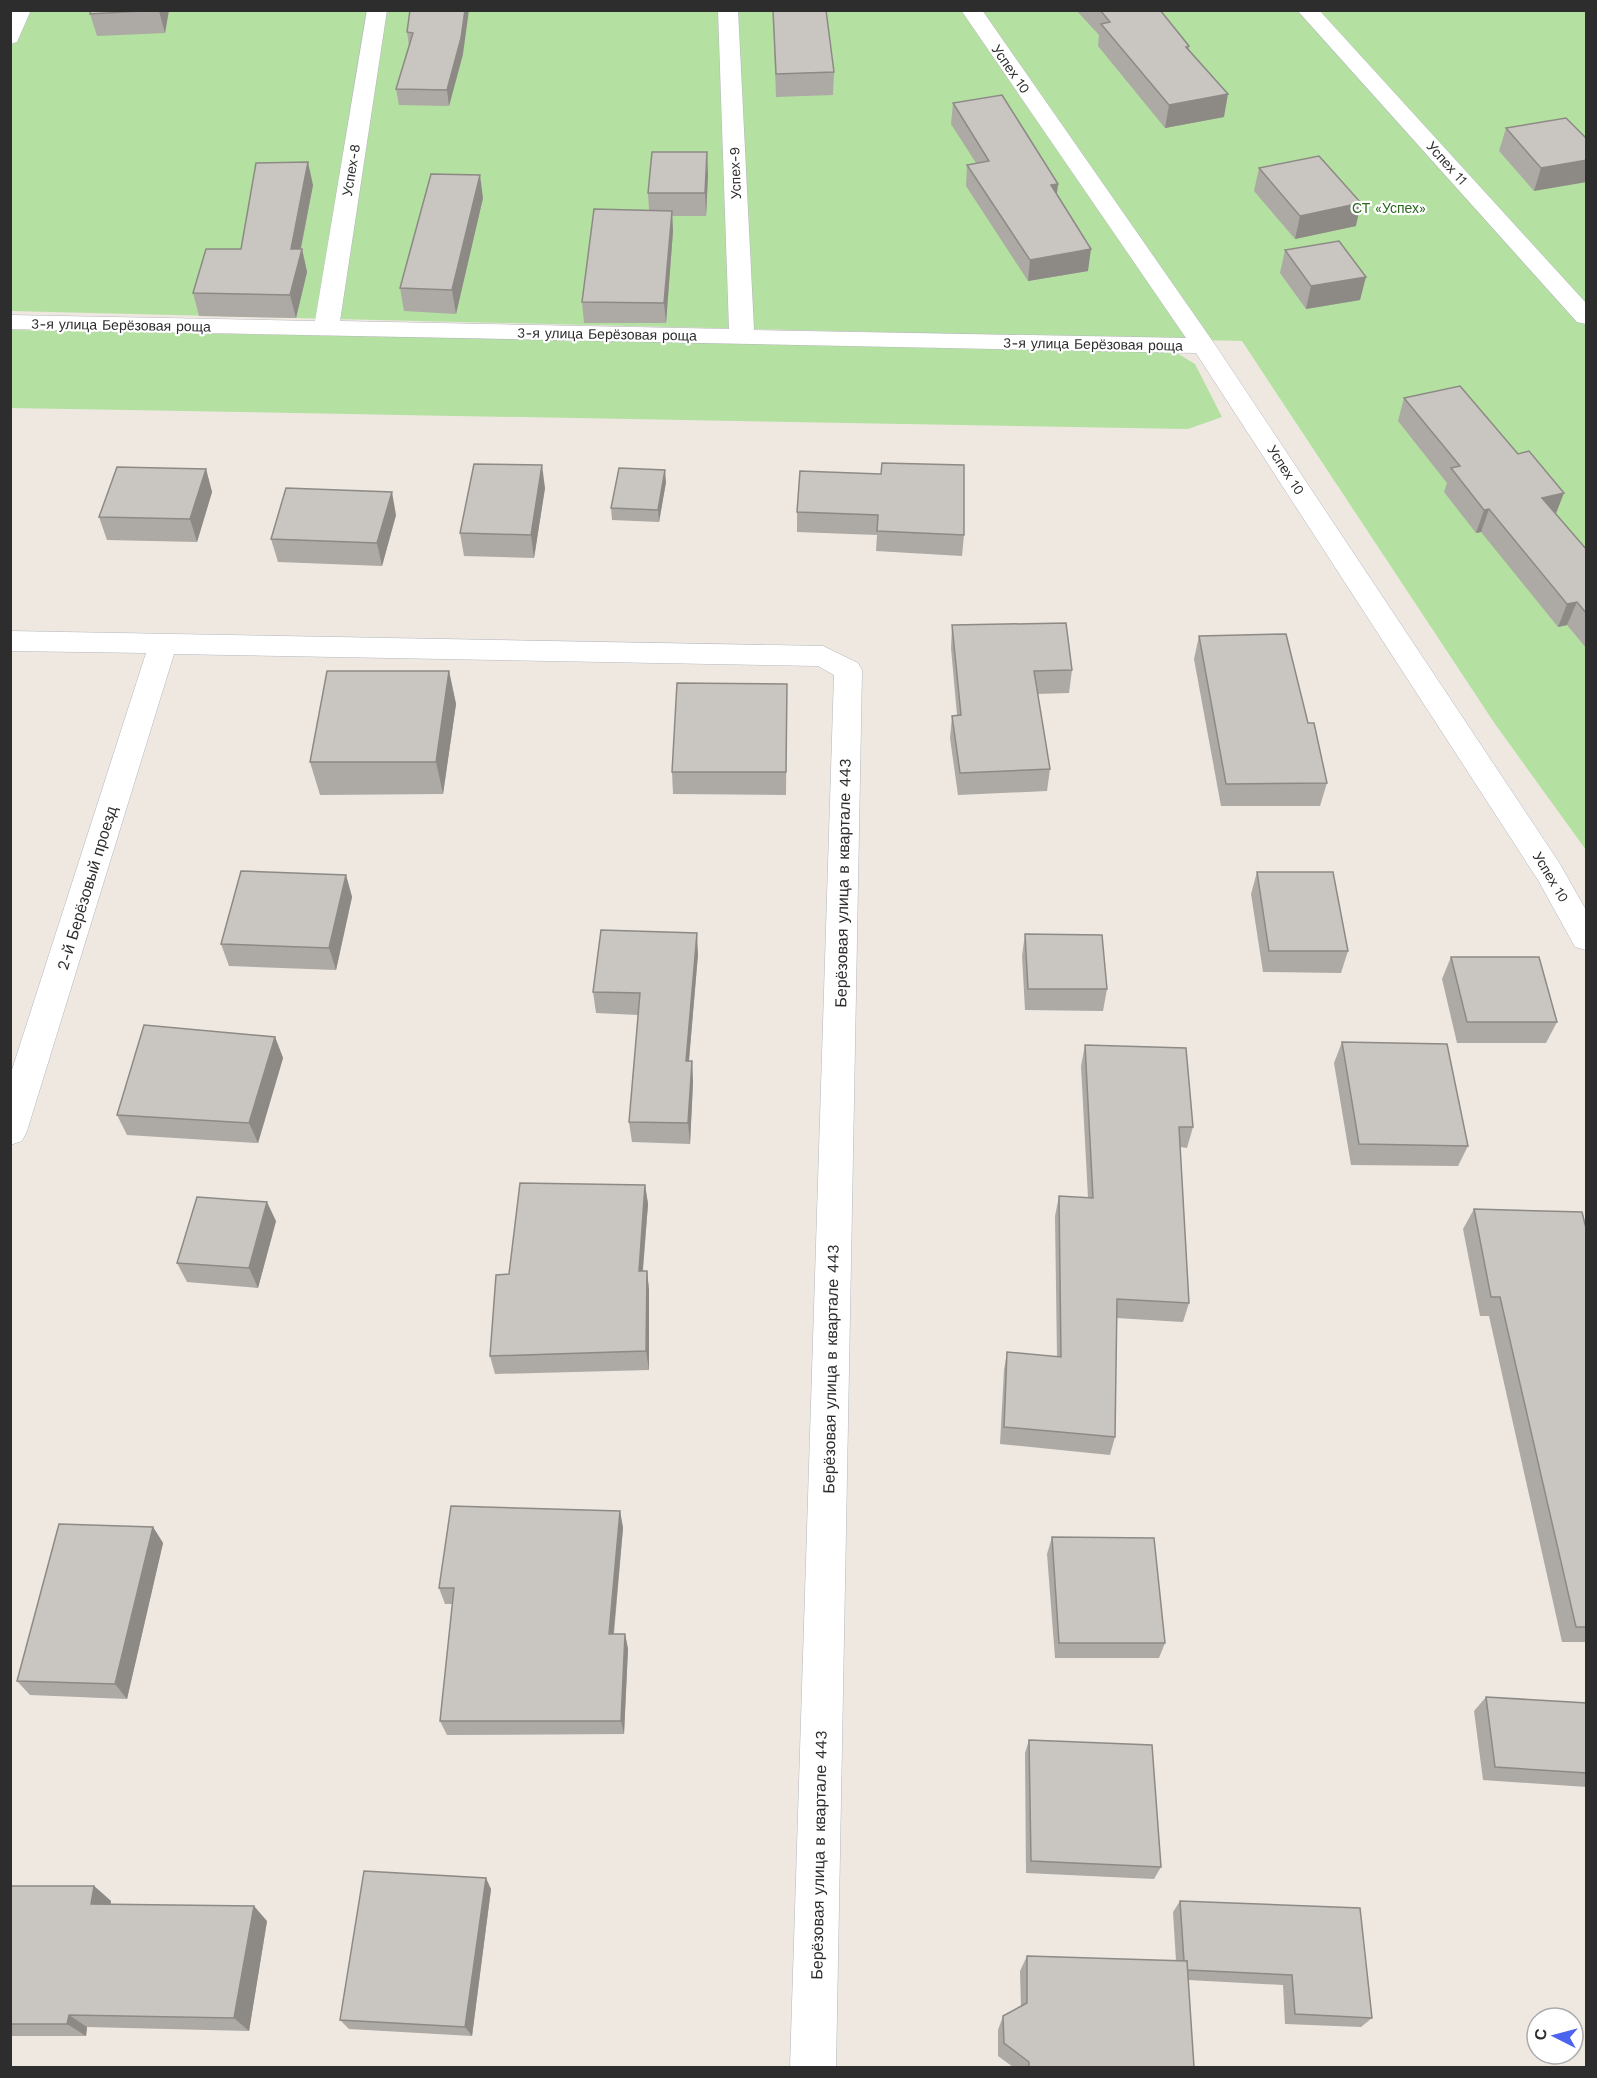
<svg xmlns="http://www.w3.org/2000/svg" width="1597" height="2078" viewBox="0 0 1597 2078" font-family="'Work Sans',sans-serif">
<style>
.green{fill:#b4e0a1}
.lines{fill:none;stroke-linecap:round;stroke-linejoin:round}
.minor-casing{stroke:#b4b6bf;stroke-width:1}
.minor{fill:#fff;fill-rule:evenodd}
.wall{fill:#ada9a5}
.shaded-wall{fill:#8d8a86}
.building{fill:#c9c5c0;stroke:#8d8a86;stroke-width:1.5}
.labels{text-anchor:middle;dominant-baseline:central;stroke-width:4.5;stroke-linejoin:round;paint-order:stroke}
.far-street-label{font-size:14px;fill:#2d2d2d;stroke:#fff}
.far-park-label{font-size:14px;fill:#2c681f;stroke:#fff}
.street-label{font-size:16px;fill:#2d2d2d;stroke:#fff}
</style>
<rect width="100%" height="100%" fill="#eee8e1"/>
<g class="green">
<path d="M11,11H1586V850L1495,724L1242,341L11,311Z"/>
<path d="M11,330L1172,350L1195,364L1222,417L1188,429L11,408Z"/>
</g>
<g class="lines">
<g class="minor-casing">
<g id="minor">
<path d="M10,10H31L17,42L10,44Z"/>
<path d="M367,10H387L340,321L729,329L718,10H738L754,330L1186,338L961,10H982L1216,346L1560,864L1586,910V950L1575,947L1538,880L1196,353L10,329V315L315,321Z"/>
<path d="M1297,10H1319L1586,303V324L1577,322Z"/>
<path d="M10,631L823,646L858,663L862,670L836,2068H790L834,675L818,666L174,654L27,1131L22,1141L10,1145V1076L146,653L10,651Z"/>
</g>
</g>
<use href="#minor" class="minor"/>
</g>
<g class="wall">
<path d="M169,10L165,33L97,36L90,14Z"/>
<path d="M410,10L463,54L449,106L399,105L396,89L409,46L407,32Z"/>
<path d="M773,10L834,72L833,95L776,97Z"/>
<path d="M1076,10H1160L1189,46V50L1224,117L1165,128L1098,46L1099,35Z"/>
<path d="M953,103L1058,184L1057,194L1088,271L1028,281L966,186L967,165L976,163L951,124Z"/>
<path d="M1506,128L1587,139L1534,191L1499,151Z"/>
<path d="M707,152L708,175L706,216H672L673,231L666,323H584L582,302L649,210L648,193Z"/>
<path d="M1259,168L1356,226L1295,239L1254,191Z"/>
<path d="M313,185L301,249H302L307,272L296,318L199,316L193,293Z"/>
<path d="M483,198L456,314L404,311L400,288Z"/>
<path d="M1285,250L1360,300L1306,309L1280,273Z"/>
<path d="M1404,398L1555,514L1587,550V649L1567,625L1558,627L1481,532L1476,533L1444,492L1447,483L1398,421Z"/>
<path d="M206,469L212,492L197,542L107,540L99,517Z"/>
<path d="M800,471L964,535L962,556L876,551L877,535L797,532V512Z"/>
<path d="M666,482L659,522L612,520L611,508Z"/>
<path d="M545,488L534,558L464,556L460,533Z"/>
<path d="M396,515L382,566L278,562L271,539Z"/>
<path d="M952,625L1072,670L1069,693L1037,694L1050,769L1047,791L958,795L950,738L952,716L957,715L951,648Z"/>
<path d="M1199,636L1308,723L1327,783L1320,806H1221L1194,659Z"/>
<path d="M449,671L456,704L443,794L320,795L310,762Z"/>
<path d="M787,684L786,795L673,794L672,772Z"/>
<path d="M1257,872L1348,951L1341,973L1263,972L1251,894Z"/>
<path d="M346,875L352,897L336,970L229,966L221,944Z"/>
<path d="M1025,934L1107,989L1103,1011L1025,1010L1022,956Z"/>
<path d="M698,954L689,1061H692L693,1082L690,1144L632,1142L629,1122L638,1015L596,1013L593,992Z"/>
<path d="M1451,957L1557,1022L1546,1043H1457L1442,979Z"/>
<path d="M275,1037L283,1058L258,1143L127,1135L117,1115Z"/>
<path d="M1342,1042L1468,1146L1458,1166L1351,1165L1334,1063Z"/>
<path d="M1085,1045L1193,1127L1187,1148L1180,1147L1189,1303L1183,1322L1116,1318L1115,1437L1110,1455L1000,1444L1004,1370L1007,1352L1057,1357L1055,1216L1059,1196L1088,1198L1081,1066Z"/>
<path d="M645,1185L648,1204L643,1271H647L649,1290V1370L495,1374L490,1356L509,1274Z"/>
<path d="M1474,1209L1587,1232V1642H1562L1489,1316H1480L1463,1229Z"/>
<path d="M276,1221L258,1288L187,1282L177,1263Z"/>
<path d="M620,1511L623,1528L614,1634H625L628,1649L624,1734L447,1735L440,1721L453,1604H445L439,1588Z"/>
<path d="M153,1527L163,1543L127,1699L30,1695L17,1681Z"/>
<path d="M1052,1537L1165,1643L1159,1658H1055L1047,1554Z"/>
<path d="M1486,1697L1587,1703V1787L1483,1780L1474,1711Z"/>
<path d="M1029,1740L1161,1867L1154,1879L1026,1873L1025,1753Z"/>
<path d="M10,1886H94L111,1901V1904L267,1921L249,2031L87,2027L86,2036H10Z"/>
<path d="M491,1889L472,2036L349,2029L340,2020Z"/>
<path d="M1180,1901L1372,2018L1361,2027L1285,2024L1283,1985L1188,1980L1194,2067H1013L998,2056V2030L1003,2016L1021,2007L1020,1971L1027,1956L1176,1961L1173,1912Z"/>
</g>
<g class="shaded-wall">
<path d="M159,10H169L165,33L159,11Z"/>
<path d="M465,10H469L463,54L449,106L447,90Z"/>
<path d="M1228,94L1224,117L1165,128L1169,105Z"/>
<path d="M707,152L708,175L706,216L705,193Z"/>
<path d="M1587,160V182L1534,191L1541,168Z"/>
<path d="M308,162L313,185L296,272L291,249Z"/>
<path d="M480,175L483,198L456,314L452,290Z"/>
<path d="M1058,184L1055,205L1051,185Z"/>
<path d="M1361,203L1356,226L1295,239L1300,216Z"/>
<path d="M672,211L673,231L666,323L664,303Z"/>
<path d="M302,249L307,272L296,318L290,295Z"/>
<path d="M1091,249L1088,271L1028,281L1030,260Z"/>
<path d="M1366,277L1360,300L1306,309L1311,286Z"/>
<path d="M542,465L545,488L534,558L531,535Z"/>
<path d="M206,469L212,492L197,542L190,519Z"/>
<path d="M665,470L666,482L659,522L658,510Z"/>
<path d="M392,492L396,515L382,566L377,543Z"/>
<path d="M1564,493L1555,516L1542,498Z"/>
<path d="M1489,509L1481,532L1476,533L1484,510Z"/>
<path d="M1577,602L1567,625L1558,627L1567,604Z"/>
<path d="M449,671L456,704L443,794L436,762Z"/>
<path d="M346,875L352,897L336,970L329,948Z"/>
<path d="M697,933L698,954L687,1082L686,1061Z"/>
<path d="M275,1037L283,1058L258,1143L249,1123Z"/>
<path d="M692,1061L693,1082L690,1144L688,1123Z"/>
<path d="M645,1185L648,1204L641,1290L639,1271Z"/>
<path d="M267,1202L276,1221L258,1288L249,1268Z"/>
<path d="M647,1271L649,1290V1370L646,1351Z"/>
<path d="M620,1511L623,1528L612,1649L609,1634Z"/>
<path d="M153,1527L163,1543L127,1699L115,1684Z"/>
<path d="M625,1634L628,1649L624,1734L621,1721Z"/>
<path d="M486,1878L491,1889L472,2036L465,2027Z"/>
<path d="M94,1886L111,1901L108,1919L91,1904Z"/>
<path d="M254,1906L267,1921L249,2031L234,2018Z"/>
<path d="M69,2015L87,2027L86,2036L67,2024Z"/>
</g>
<g class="building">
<path d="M91,10H159L90,14Z"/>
<path d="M410,10H465L461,38L447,90L396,89L413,33L407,32Z"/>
<path d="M773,10H826L834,72L776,74Z"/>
<path d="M1100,10H1160L1189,46L1186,47L1228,94L1169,105L1101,24L1110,22Z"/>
<path d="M1002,95L1058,184L1051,185L1091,249L1030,260L967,165L989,161L953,103Z"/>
<path d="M1566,118L1587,139V160L1541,168L1506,128Z"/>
<path d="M652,152H707L705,193H648Z"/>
<path d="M1319,156L1361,203L1300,216L1259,168Z"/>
<path d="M308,162L291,249H302L290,295L193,293L206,249H241L256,163Z"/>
<path d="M431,174L480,175L452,290L400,288Z"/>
<path d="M594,209L672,211L664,303L582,302Z"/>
<path d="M1339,241L1366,277L1311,286L1285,250Z"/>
<path d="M1460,386L1518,454L1529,451L1564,493L1542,498L1587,550V614L1577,602L1567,604L1489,509L1484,510L1451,468L1460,466L1404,398Z"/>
<path d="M882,463L964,465V535L877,531L878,515L797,512L800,471L881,474Z"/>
<path d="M474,464L542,465L531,535L460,533Z"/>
<path d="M117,467L206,469L190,519L99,517Z"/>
<path d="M619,468L665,470L658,510L611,508Z"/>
<path d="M286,488L392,492L377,543L271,539Z"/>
<path d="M1066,623L1072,670L1034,671L1050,769L960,773L952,716L961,715L952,625Z"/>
<path d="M1286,634L1308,723H1314L1327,783L1226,784L1199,636Z"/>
<path d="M327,671H449L436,762H310Z"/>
<path d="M677,683L787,684L786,772H672Z"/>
<path d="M241,871L346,875L329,948L221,944Z"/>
<path d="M1257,872H1333L1348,951H1269Z"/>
<path d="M601,930L697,933L686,1061H692L688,1123L629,1122L640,993L593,992Z"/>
<path d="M1025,934L1102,935L1107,989H1028Z"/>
<path d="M1451,957H1539L1557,1022H1467Z"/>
<path d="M144,1025L275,1037L249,1123L117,1115Z"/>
<path d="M1342,1042L1447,1044L1468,1146L1359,1144Z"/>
<path d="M1085,1045L1186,1048L1193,1127H1179L1189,1303L1117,1299L1115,1437L1004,1427L1007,1352L1061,1357L1059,1196L1093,1198Z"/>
<path d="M520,1183L645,1185L639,1271H647L646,1351L490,1356L496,1275L509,1274Z"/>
<path d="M197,1197L267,1202L249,1268L177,1263Z"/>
<path d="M1474,1209L1582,1212L1587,1232V1627H1576L1500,1297H1491Z"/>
<path d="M451,1506L620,1511L609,1634H625L621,1721H440L454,1588H439Z"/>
<path d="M59,1524L153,1527L115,1684L17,1681Z"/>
<path d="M1052,1537L1154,1538L1165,1643H1059Z"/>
<path d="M1486,1697L1587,1703V1773L1495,1767Z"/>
<path d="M1029,1740L1152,1745L1161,1867L1031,1861Z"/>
<path d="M364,1871L486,1878L465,2027L340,2020Z"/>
<path d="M10,1886H94L91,1904L254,1906L234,2018L69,2015L67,2024H10Z"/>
<path d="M1180,1901L1360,1908L1372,2018L1295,2014L1292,1975L1187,1970V1961H1184Z"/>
<path d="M1027,1956L1187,1961L1194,2067H1029V2062L1004,2043L1003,2016L1027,2003Z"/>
</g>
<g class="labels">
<g class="far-street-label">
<text transform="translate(1011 69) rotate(55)">Успех 10</text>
<text transform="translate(1447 163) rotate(48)">Успех 11</text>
<text transform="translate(351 170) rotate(-81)">Успех-8</text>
<text transform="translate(735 173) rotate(-92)">Успех-9</text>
<text transform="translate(121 325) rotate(1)">3-я улица Берёзовая роща</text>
<text transform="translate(607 334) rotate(1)">3-я улица Берёзовая роща</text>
<text transform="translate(1093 344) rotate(1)">3-я улица Берёзовая роща</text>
<text transform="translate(1286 470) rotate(57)">Успех 10</text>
<text transform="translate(1551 877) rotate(59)">Успех 10</text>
</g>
<g class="far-park-label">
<text x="1389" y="208">СТ «Успех»</text>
</g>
<g class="street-label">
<text transform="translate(843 883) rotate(-89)">Берёзовая улица в квартале 443</text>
<text transform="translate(87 888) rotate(-73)">2-й Берёзовый проезд</text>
<text transform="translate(831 1369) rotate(-89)">Берёзовая улица в квартале 443</text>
<text transform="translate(819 1855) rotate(-89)">Берёзовая улица в квартале 443</text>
</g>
</g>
<rect width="1597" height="2078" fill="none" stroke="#2d2d2d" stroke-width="24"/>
<g transform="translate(1555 2036) rotate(276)"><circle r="28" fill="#ffffff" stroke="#ababab" stroke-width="1.5"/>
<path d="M0-4.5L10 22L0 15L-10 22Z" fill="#4b64f0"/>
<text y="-9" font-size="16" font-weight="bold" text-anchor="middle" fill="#2d2d2d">С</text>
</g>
</svg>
